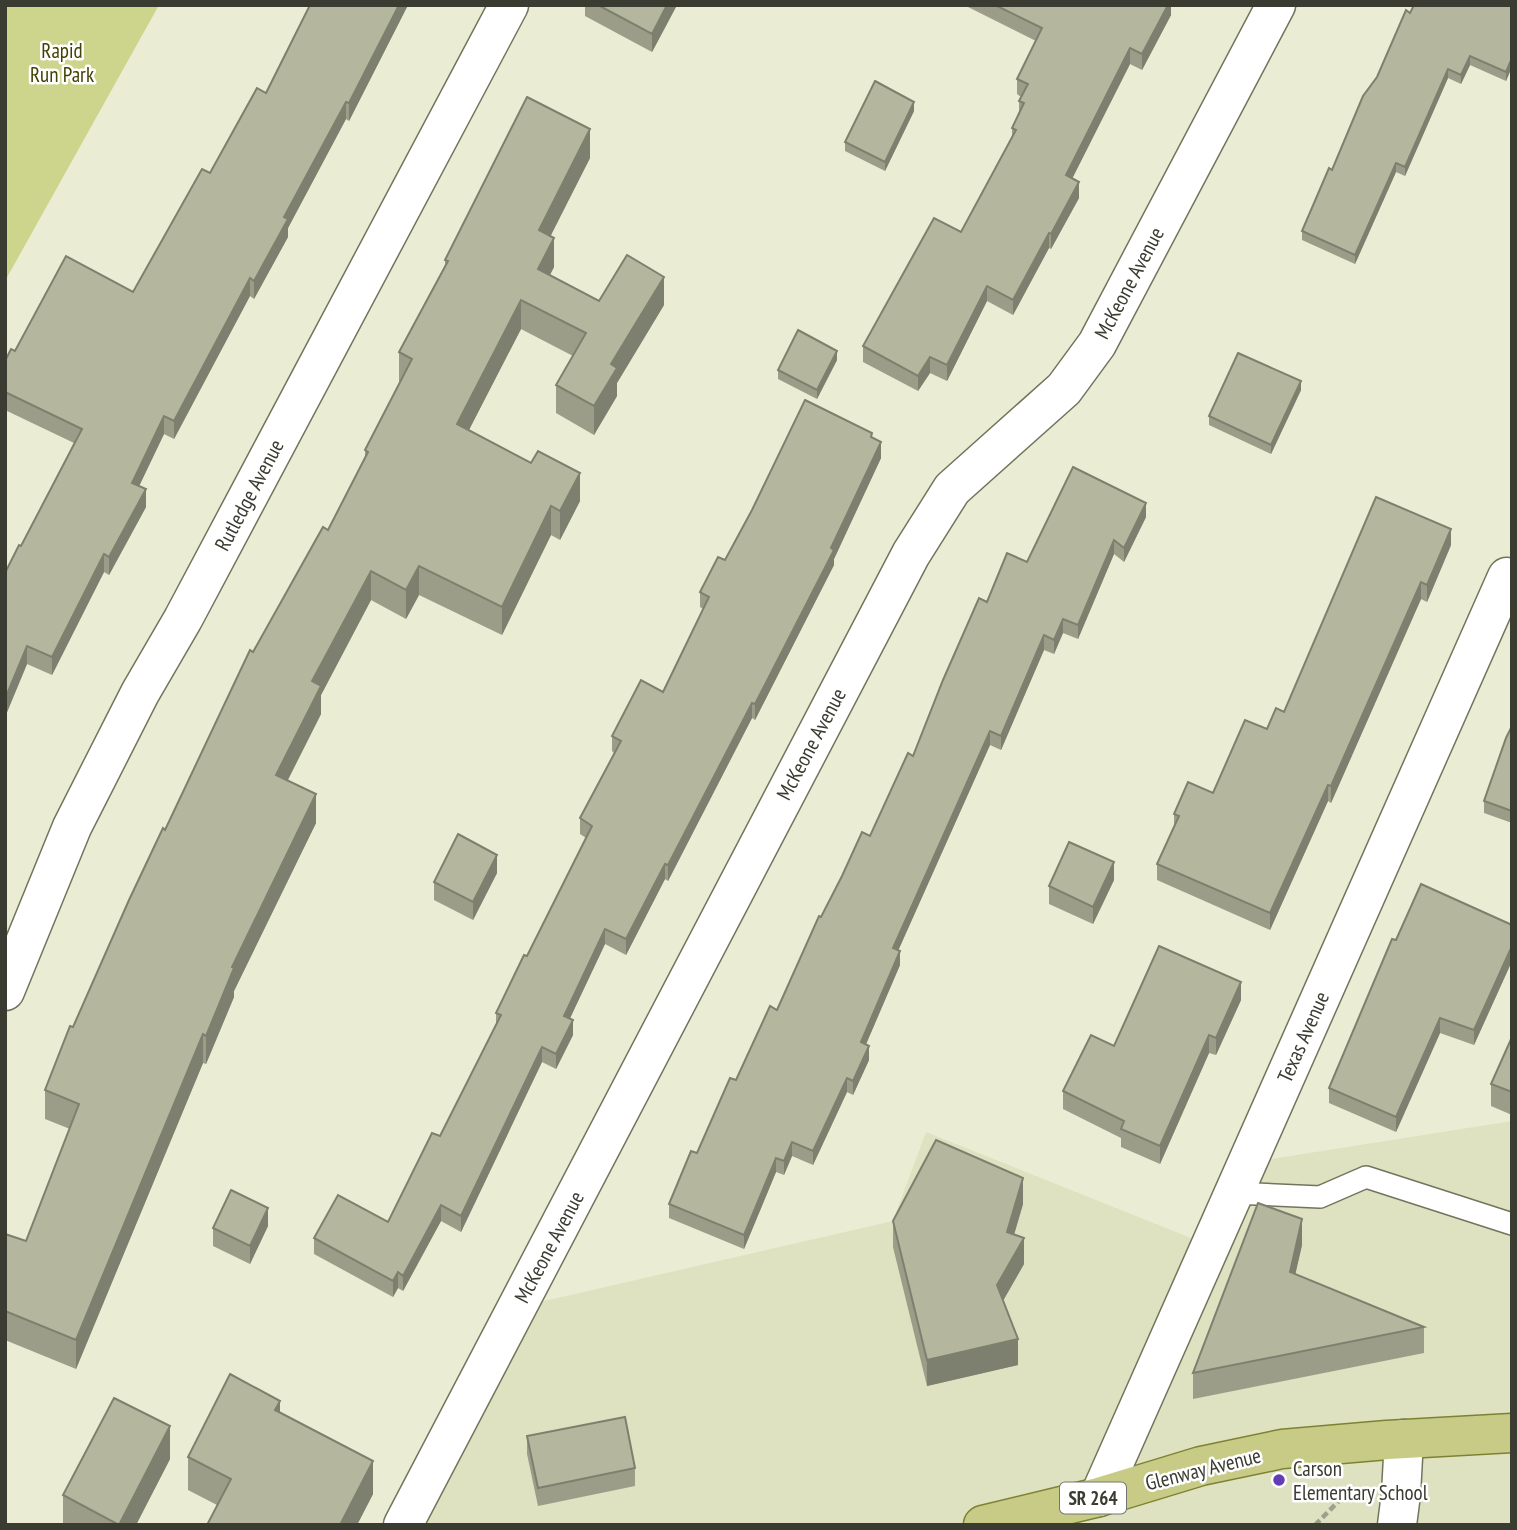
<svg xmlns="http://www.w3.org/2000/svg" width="1517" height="1530" viewBox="0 0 1517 1530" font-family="'PT Sans Narrow',sans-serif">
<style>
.built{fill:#dee2c0}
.green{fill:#cdd48b}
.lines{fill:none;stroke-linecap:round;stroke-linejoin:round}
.service-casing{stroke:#72745d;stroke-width:24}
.minor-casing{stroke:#72745d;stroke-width:41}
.primary-casing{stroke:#7d8233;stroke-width:41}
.path{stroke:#9ea08d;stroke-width:4.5;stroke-dasharray:7 3.5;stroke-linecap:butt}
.service{stroke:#fff;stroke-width:21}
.minor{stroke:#fff;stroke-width:38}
.primary{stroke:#c7cb85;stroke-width:38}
.wall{fill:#9b9d88}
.shaded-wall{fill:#7e806f}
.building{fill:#b4b79e;stroke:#7e806f;stroke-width:2}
.poi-dot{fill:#643db5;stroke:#fff;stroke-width:2.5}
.labels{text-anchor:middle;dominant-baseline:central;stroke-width:5;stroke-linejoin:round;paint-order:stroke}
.shield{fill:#fff;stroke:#75766f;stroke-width:2}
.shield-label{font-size:19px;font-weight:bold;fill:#3a3b31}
.park-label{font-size:21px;fill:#3f4204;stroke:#fff}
.street-label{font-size:21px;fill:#3a3b31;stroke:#fff}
.poi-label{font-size:21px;fill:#3a3b31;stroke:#fff;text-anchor:start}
</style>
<rect width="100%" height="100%" fill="#eaedd3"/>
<path class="built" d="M1512,1121V1525H403L518,1307L893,1221L926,1132L1211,1246L1247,1163Z"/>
<path class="green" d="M5,5H159L5,281Z"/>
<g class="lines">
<g class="service-casing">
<path id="service" d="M1234,1193L1320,1197L1366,1177L1512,1224"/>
</g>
<g class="minor-casing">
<g id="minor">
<path d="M5,991L72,827L140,693L183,619L509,5"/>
<path d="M1099,1497L1507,577"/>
<path d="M403,1525L911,554L952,489L1064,389L1097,344L1276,5"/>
<path d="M1397,1525L1401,1494L1404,1439"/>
</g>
</g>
<g class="primary-casing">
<path id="primary" d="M983,1525L1099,1497L1201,1466L1282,1449L1387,1440L1512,1433"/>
</g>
<path class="path" d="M1315,1525L1339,1501"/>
<use href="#service" class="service"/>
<use href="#minor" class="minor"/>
<use href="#primary" class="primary"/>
</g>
<g class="wall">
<path d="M408,5L349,121L346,119L288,228V237L254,299L250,296L174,439L164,434L139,486L146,507L109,575L104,572L52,675L27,664L5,717V573L21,546L74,443L5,410V361L15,351L133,292L210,173L266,93Z"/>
<path d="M585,5H677L652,52L585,16Z"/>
<path d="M964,5H1171V15L1142,70L1130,64L1072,178L1079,198L1051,249L1049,248L1013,315L987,301L947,381L930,373L918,391L863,362V346L961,232L1012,136V128L1019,114V101L1021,97L1017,94V79L1036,41Z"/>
<path d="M1512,5V67L1506,81L1470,65L1461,84L1448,78L1405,176L1396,172L1355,264L1302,240V231L1377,77L1410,13Z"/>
<path d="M914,111L885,171L845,151V142Z"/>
<path d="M590,158L550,236L554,267L550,275L599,301L664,305L617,383V396L594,435L556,413V385L573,356L521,329L469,430L580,501L560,540L551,535L502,635L419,595L406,619L371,600L321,695V714L288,780L316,823L234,991V997L206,1064L203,1063L76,1369L5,1340V1234L26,1241L70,1129L45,1119V1090L73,1027L165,830L253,652L328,530L365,458V450L400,382L399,381V352L445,266V260Z"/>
<path d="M837,360L817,399L778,379V370Z"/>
<path d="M1301,390L1271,454L1209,425V416Z"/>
<path d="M872,438L881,458L834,559V565L755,720L752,718L668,881L665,879L626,955L605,944L570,1018L573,1035L556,1069L542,1062L461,1232L441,1221L403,1291L398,1288L393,1297L314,1254V1238L388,1222L440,1136L496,1024V1013L527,956L586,838L580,834V818L614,753L612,751V736L663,692L703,609L700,607V592L725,560Z"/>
<path d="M1146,517L1124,562L1114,554L1078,639L1063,633L1054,654L1044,650L1001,750L990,745L898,951L900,965L866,1044L869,1060L853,1095L847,1092L813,1165L792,1156L784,1175L776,1172L744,1249L669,1218V1204L736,1080L777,1010L821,917L870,836L913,756L987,602L1027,562Z"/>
<path d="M1451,545L1427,602L1421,599L1331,803L1328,801L1270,930L1157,880V864L1174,826V814L1213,793L1267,729Z"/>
<path d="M1512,726V823L1484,813V801Z"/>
<path d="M497,873L473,920L434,900V882Z"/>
<path d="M1114,880L1093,924L1049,904V886Z"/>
<path d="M1512,925V961L1474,1045L1440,1033L1396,1132L1329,1103V1088L1396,940Z"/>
<path d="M1241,1000L1216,1055L1209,1053L1160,1164L1121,1147V1138L1063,1109V1091L1114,1046Z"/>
<path d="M1512,1037V1115L1491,1106V1084Z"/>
<path d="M1023,1204L1014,1235L1024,1264L1003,1301L1018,1365L927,1386L893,1247V1221Z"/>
<path d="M268,1226L250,1264L213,1246V1228Z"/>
<path d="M1302,1245L1295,1274L1424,1327V1353L1193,1399V1373Z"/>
<path d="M280,1413L373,1494L357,1525H207L217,1505L188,1490V1457Z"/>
<path d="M527,1436L635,1468V1486L538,1506L527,1454Z"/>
<path d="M170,1459L136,1525H63V1495Z"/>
</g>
<g class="shaded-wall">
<path d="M399,5H408L349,121V103Z"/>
<path d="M667,5H677L652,52V34Z"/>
<path d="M1168,5H1171V15L1142,70V54Z"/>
<path d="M1130,48V64L1066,191V175Z"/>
<path d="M1470,56V65L1461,84V75Z"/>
<path d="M1512,58V67L1506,81V72Z"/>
<path d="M1448,69V78L1405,176V167Z"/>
<path d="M346,102V119L288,228V237L254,299V281L284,217Z"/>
<path d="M914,102V111L885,171V162Z"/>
<path d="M590,129V158L539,259V230Z"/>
<path d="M1396,163V172L1355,264V255Z"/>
<path d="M1079,182V198L1051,249V234Z"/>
<path d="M1049,233V248L1013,315V300Z"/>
<path d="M554,238V267L538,298V269Z"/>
<path d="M664,277V305L617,383V396L594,435V406L611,364Z"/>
<path d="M250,278V296L174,439V421Z"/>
<path d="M987,286V301L947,381V365Z"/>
<path d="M521,300V329L457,453V424Z"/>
<path d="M837,351V360L817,399V390Z"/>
<path d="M930,357V373L918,391V376Z"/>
<path d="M1301,381V390L1271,454V445Z"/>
<path d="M164,416V434L132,501V483Z"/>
<path d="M881,442V458L834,559V565L755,720V704L831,548Z"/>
<path d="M580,473V501L560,540V511Z"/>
<path d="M146,489V507L109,575V557Z"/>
<path d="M1146,503V517L1124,562V548Z"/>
<path d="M551,506V535L502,635V607Z"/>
<path d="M1451,529V545L1427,602V585Z"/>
<path d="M1114,540V554L1078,639V625Z"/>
<path d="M104,554V572L52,675V657Z"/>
<path d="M419,566V595L406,619V590Z"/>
<path d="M371,571V600L321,695V714L276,803V775L312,681Z"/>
<path d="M1421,582V599L1331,803V786Z"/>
<path d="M1063,619V633L1054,654V640Z"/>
<path d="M1044,635V650L1001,750V736Z"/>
<path d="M27,646V664L5,717V699Z"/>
<path d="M752,703V718L668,881V865Z"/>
<path d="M990,731V745L893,962V948Z"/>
<path d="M1328,785V801L1270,930V913Z"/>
<path d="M316,794V823L234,991V997L206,1064V1036L232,967Z"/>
<path d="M497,855V873L473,920V902Z"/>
<path d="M1114,862V880L1093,924V907Z"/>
<path d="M665,864V879L626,955V939Z"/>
<path d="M605,929V944L564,1031V1016Z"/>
<path d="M1512,946V961L1474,1045V1030Z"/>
<path d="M900,951V965L861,1056V1042Z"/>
<path d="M1241,982V1000L1216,1055V1038Z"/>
<path d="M1440,1018V1033L1396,1132V1117Z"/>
<path d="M573,1020V1035L556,1069V1054Z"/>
<path d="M203,1034V1063L76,1369V1340Z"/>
<path d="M1209,1035V1053L1160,1164V1146Z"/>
<path d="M869,1046V1060L853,1095V1081Z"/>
<path d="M542,1047V1062L461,1232V1216Z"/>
<path d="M847,1078V1092L813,1165V1151Z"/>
<path d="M792,1142V1156L784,1175V1161Z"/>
<path d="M776,1158V1172L744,1249V1235Z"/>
<path d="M1023,1178V1204L1007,1258V1232Z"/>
<path d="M441,1205V1221L403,1291V1276Z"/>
<path d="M268,1208V1226L250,1264V1246Z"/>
<path d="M1302,1219V1245L1290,1298V1272Z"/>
<path d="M1024,1238V1264L997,1311V1285Z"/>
<path d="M398,1272V1288L393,1297V1281Z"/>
<path d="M1018,1339V1365L927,1386V1360Z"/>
<path d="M280,1401V1434L275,1410Z"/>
<path d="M170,1426V1459L136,1525H119Z"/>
<path d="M373,1461V1494L357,1525H340Z"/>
</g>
<g class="building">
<path d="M310,5H399L349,103L346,102L284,217L288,219L254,281L250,278L174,421L164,416L132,483L146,489L109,557L104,554L52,657L27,646L5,699V573L19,545L21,546L82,429L5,392V361L11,349L15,351L66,256L133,292L202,169L210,173L257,88L266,93Z"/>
<path d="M598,5H667L652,34Z"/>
<path d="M995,5H1168L1142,54L1130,48L1066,175L1079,182L1051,234L1049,233L1013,300L987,286L947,365L930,357L918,376L863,346L934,218L961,232L1016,130L1012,128L1024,103L1019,101L1028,84L1017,79L1042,28Z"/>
<path d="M1414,5H1512V58L1506,72L1470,56L1461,75L1448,69L1405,167L1396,163L1355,255L1302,231L1329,168L1332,170L1363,96L1377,77L1406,10L1410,13Z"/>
<path d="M875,81L914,102L885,162L845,142Z"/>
<path d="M527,97L590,129L539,230L554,238L538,269L599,301L627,255L664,277L611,364L617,368L594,406L556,385L586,333L521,300L457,424L531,463L538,451L580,473L560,511L551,506L502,607L419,566L406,590L371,571L312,681L321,686L276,775L316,794L232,967L234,968L206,1036L203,1034L76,1340L5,1311V1234L26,1241L79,1104L45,1090L70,1026L73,1027L129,900L163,828L165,830L250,650L253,652L323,527L328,530L368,452L365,450L412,359L399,352L448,261L445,260Z"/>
<path d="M798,330L837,351L817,390L778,370Z"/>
<path d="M1238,353L1301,381L1271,445L1209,416Z"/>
<path d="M805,400L872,433L871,437L881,442L831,548L834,550L755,704L752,703L668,865L665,864L626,939L605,929L564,1016L573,1020L556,1054L542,1047L461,1216L441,1205L403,1276L398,1272L393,1281L314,1238L338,1195L388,1222L432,1133L440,1136L501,1015L496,1013L524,955L527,956L592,826L580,818L621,741L612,736L641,680L663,692L709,597L700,592L718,557L725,560L752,510Z"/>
<path d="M1073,467L1146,503L1124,548L1114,540L1078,625L1063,619L1054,640L1044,635L1001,736L990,731L893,948L900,951L861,1042L869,1046L853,1081L847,1078L813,1151L792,1142L784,1161L776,1158L744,1235L669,1204L691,1151L697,1153L730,1078L736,1080L770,1006L777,1010L819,916L821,917L842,876L862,832L870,836L908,753L913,756L943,680L979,598L987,602L1007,553L1027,562Z"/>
<path d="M1376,497L1451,529L1427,585L1421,582L1331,786L1328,785L1270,913L1157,864L1179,816L1174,814L1188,782L1213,793L1245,720L1267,729L1276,708L1284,712Z"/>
<path d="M1512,726V811L1484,801L1506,738Z"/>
<path d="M458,834L497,855L473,902L434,882Z"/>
<path d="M1069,842L1114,862L1093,907L1049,886Z"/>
<path d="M1421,884L1512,925V946L1474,1030L1440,1018L1396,1117L1329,1088L1392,939L1396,940Z"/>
<path d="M1159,946L1241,982L1216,1038L1209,1035L1160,1146L1121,1129L1124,1121L1063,1091L1091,1035L1114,1046Z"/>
<path d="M1512,1037V1092L1491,1084Z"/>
<path d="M936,1140L1023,1178L1007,1232L1024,1238L997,1285L1018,1339L927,1360L893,1221Z"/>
<path d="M231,1190L268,1208L250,1246L213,1228Z"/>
<path d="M1258,1203L1302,1219L1290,1272L1424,1327L1193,1373Z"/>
<path d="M230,1374L280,1401L275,1410L373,1461L340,1525H207L231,1479L188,1457Z"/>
<path d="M114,1398L170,1426L119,1525L63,1495Z"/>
<path d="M625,1417L635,1468L538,1488L527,1436Z"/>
</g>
<circle class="poi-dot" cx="1279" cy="1480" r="7"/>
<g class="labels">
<rect class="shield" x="1060" y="1482.5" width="66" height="31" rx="5"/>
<g class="shield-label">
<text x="1093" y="1498">SR 264</text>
</g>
<g class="park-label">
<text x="62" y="50">Rapid<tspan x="62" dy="24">Run Park</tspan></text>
</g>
<g class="street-label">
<text transform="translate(1129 283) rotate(-62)">McKeone Avenue</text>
<text transform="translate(249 495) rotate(-62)">Rutledge Avenue</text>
<text transform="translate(811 744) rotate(-62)">McKeone Avenue</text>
<text transform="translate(1303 1037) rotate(-66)">Texas Avenue</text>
<text transform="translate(549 1247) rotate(-62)">McKeone Avenue</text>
<text transform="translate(1203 1469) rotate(-14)">Glenway Avenue</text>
</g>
<g class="poi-label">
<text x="1293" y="1468">Carson<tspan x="1293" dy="24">Elementary School</tspan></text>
</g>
</g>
<rect width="1517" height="1530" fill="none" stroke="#3a3b31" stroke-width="14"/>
</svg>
